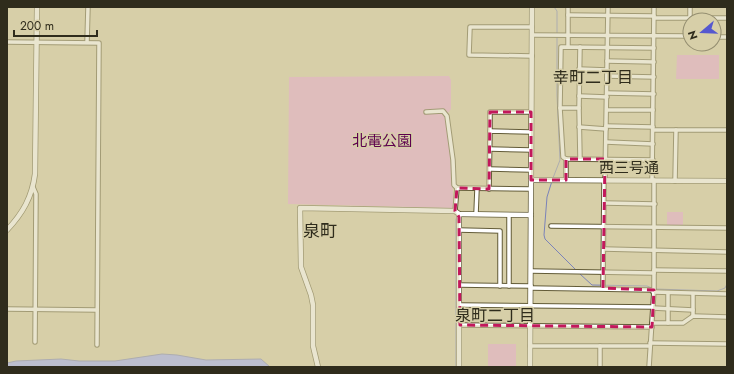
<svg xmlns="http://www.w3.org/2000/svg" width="734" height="374" viewBox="0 0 734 374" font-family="Jost,'Noto Sans JP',sans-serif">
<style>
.green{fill:#e8a7d6}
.water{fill:#9ca8fc;stroke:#7b83b9}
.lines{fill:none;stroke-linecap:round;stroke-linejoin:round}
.stream{stroke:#7b83b9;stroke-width:1}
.street-casing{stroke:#635c38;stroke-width:5.5}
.secondary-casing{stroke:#635c38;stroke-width:6}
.street{stroke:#fff;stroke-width:3.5}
.secondary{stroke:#fff;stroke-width:4.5}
.marked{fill:none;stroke:#c2185b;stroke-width:3;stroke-dasharray:8 5;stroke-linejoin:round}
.labels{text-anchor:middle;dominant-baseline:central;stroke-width:3;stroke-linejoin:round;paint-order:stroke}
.park-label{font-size:15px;fill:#5e004f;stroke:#d7cfa8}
.street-label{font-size:15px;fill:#2f2c1c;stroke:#d7cfa8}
.neighbourhood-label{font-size:16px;fill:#2f2c1c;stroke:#d7cfa8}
.quarter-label{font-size:17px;fill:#2f2c1c;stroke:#d7cfa8}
</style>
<rect width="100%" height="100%" fill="#d7cfa8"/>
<g class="green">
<path d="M677,55H719V79H676Z"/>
<path d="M449,76L451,80V109L445,117C449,147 454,178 453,208L288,204L289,77Z"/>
<rect x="667" y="212" width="16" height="13"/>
<path d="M488,344H516V366L488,367Z"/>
</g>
<path class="water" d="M162,354L177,355L206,360L261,359L270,367H7V363L16,361L61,359L79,361H115Z"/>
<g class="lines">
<g class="stream">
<path d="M554,7L557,11V34"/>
<path d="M553,178L560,160L557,95V37"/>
<path d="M552,181L547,197L544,235L545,239L576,270"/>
<path d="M456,219V367"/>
<path d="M580,274L592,285L647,286L652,288"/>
<path d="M655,289L717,291L725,288L727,284"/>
</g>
<g class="street-casing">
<g id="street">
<path d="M568,15L654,16"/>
<path d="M654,18H727"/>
<path d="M532,35L690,36"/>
<path d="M690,36V7"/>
<path d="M714,37H727"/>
<path d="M7,42L99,43L97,345"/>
<path d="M87,42L88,7"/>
<path d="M568,46V7"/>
<path d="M580,47L579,108L580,159"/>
<path d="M532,56L469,55L470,27H532"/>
<path d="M607,61L654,62"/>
<path d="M579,69L607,70"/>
<path d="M607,76L654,77"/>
<path d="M607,93L654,94"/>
<path d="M579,96L607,97"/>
<path d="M560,108H579"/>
<path d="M607,110H653"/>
<path d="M426,112L443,111L447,116L453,160L454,185L457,188L455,211"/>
<path d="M606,126L653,127"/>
<path d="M579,127L606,129"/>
<path d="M653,130H727"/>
<path d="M490,131V112H531"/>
<path d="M606,142L653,144"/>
<path d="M490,149L531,150"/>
<path d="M566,159L653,160"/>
<path d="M490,169L531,170"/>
<path d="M566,180V159L563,157L560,108L561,47L654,48"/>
<path d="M605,180L608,7"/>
<path d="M652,180L654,7"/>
<path d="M675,181L676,130"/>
<path d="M33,187L36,194L35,342"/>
<path d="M457,188L531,189"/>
<path d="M489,189L490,131L531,132"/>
<path d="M605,203L655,204"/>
<path d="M476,214L477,189"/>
<path d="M551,226L727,228"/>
<path d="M459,230L500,231V286"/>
<path d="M604,249L727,252"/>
<path d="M654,270L727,271"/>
<path d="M531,271L654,273"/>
<path d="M459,285L531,286"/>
<path d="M509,286V215"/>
<path d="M531,288L654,290"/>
<path d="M603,288L604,180"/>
<path d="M653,292L727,294"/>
<path d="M460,305L653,307"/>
<path d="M653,308L693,310"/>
<path d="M7,309L97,310"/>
<path d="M693,316V294"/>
<path d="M652,323H683L693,316L727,317"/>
<path d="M668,323V293"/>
<path d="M460,325L652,327"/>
<path d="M650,343L727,344"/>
<path d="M530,346H650"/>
<path d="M600,346V367"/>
<path d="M649,367L654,290V180"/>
</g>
</g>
<g class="secondary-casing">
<g id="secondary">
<path d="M531,180L727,181"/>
<path d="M459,214V367"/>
<path d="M7,230C23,213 32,197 35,174L37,7"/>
<path d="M318,367L313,346V305L311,295L301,267L300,208L455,211L459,214L531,215"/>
<path d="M530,367L532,7"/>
</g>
</g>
<use href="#street" class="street"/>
<use href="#secondary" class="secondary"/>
</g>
<path d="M0 0H734V374H0ZM490,112H531V180H566V159H605L603,288L654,290L652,327L460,325L459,217L455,211L457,188L489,189Z" fill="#d7cfa8" fill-opacity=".55" fill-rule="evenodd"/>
<path class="marked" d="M490,112H531V180H566V159H605L603,288L654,290L652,327L460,325L459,217L455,211L457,188L489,189Z"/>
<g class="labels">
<g class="park-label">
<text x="382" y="141">北電公園</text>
</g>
<g class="street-label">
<text x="629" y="168">西三号通</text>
</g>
<g class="neighbourhood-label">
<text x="593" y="77">幸町二丁目</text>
<text x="495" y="315">泉町二丁目</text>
</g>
<g class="quarter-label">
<text x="320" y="231">泉町</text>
</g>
</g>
<rect width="734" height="374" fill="none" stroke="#2f2c1c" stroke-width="16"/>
<g transform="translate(702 32) rotate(251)"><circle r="19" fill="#d7cfa8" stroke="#948e70"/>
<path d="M0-3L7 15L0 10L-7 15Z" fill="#5558cf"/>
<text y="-6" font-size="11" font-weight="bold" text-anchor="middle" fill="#2f2c1c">N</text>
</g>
<path d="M14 30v6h83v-6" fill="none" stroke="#2f2c1c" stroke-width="2"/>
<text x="20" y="30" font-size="12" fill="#2f2c1c" stroke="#d7cfa8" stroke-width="3" paint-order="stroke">200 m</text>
</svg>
